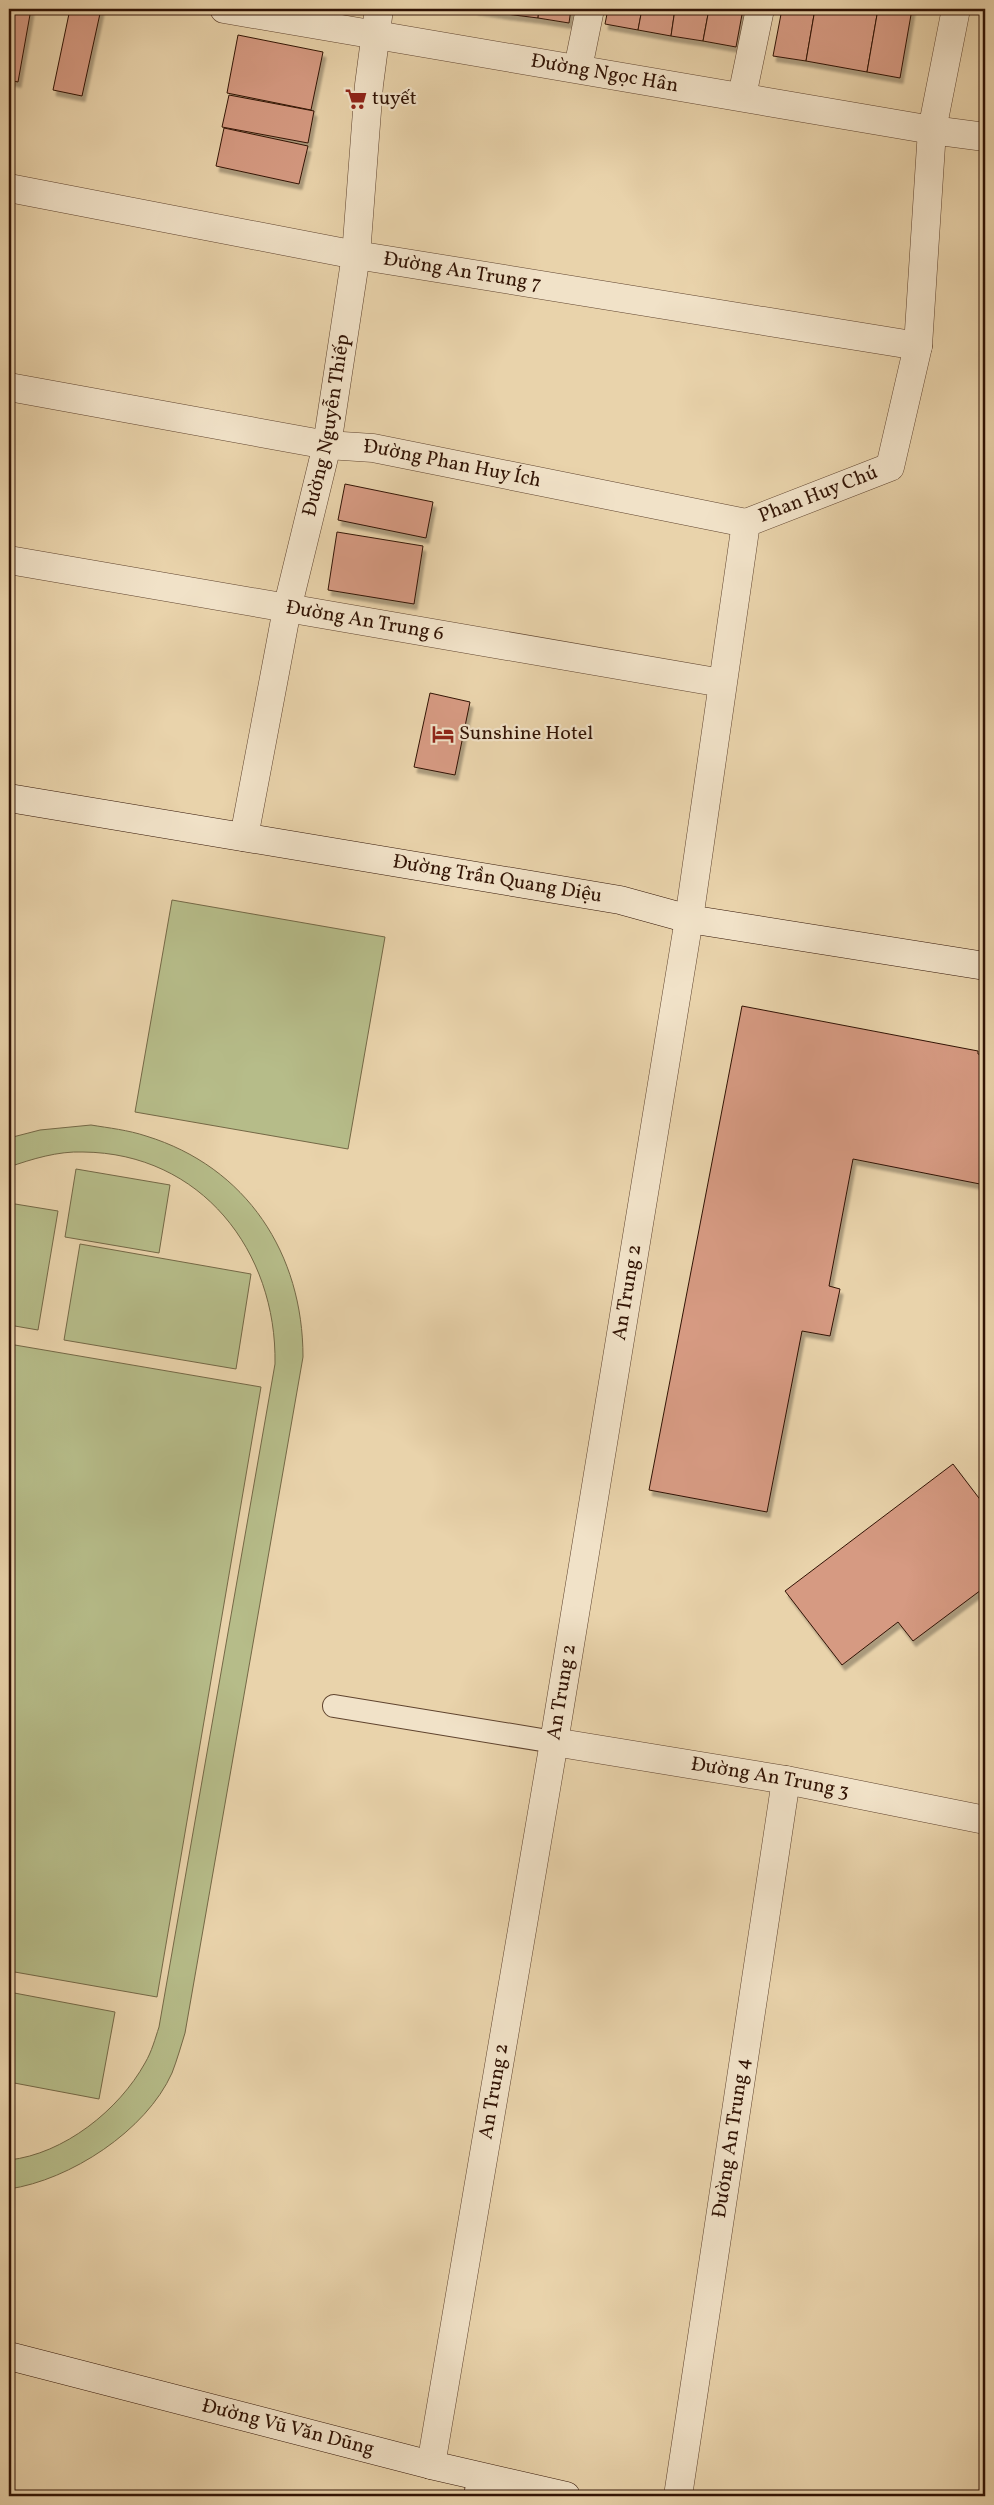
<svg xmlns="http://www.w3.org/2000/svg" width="994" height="2505" viewBox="0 0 994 2505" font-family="Vollkorn,serif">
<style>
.pitch{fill:#b6bc89;stroke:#746846}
.building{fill:#d69a82;stroke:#311304;filter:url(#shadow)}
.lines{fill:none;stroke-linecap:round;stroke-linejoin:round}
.lane-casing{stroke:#5f432e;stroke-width:24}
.street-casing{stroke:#5f432e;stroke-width:29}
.secondary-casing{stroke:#311304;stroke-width:29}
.lane{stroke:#f1e2c8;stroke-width:22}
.street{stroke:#f1e2c8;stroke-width:28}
.secondary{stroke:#f1e2c8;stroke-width:28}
.labels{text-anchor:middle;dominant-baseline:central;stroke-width:4.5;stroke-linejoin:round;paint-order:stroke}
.street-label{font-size:20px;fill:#311304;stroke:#f1e2c8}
.poi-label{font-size:20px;fill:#311304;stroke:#f1e2c8;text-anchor:start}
</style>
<defs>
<filter id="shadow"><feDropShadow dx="3" dy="5.5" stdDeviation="1" flood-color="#0004"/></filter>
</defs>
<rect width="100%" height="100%" fill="#e9d3ab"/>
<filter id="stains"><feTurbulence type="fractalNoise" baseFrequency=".004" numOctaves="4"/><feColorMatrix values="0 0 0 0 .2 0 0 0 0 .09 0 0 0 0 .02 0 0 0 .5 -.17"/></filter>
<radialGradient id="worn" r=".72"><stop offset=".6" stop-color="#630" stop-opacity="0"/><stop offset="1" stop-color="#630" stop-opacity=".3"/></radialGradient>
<g class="pitch">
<path d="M172,900L385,937L348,1149L135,1112Z"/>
<path d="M91,1125C109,1128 128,1130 146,1136C247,1167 303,1254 303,1357L185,2033C181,2046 177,2060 172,2073C146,2131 70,2180 9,2189V2160C64,2154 119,2110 145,2063C152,2051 155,2039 159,2027L275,1364C277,1251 201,1153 83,1152C58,1151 32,1159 9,1167V1138L40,1130Z"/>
<path d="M76,1169L170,1185L159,1253L65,1237Z"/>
<path d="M9,1203L58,1211L38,1330L9,1325Z"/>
<path d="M80,1244L251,1274L236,1369L64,1340Z"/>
<path d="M9,1344L261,1387L157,1997L9,1971Z"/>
<path d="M9,1992L115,2012L99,2099L9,2082Z"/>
</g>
<g class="building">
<path d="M9,9H31L18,82L9,80Z"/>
<path d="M70,9H101L82,96L53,90Z"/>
<path d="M475,9H507L506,14Z"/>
<path d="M507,9H539L538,18L506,14Z"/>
<path d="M539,9H571L569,23L538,18Z"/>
<path d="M608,9H642L638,30L605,24Z"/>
<path d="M642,9H675L671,36L638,30Z"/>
<path d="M675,9H709L703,41L671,36Z"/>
<path d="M709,9H743L736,47L703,41Z"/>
<path d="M782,9H815L806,61L773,56Z"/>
<path d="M815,9H878L867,72L806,61Z"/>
<path d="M878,9H912L900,78L867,72Z"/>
<path d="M238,35L323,52L311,110L227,93Z"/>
<path d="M229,95L314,111L308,143L222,127Z"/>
<path d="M224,128L308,146L299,184L216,166Z"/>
<path d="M345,484L433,502L426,538L338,520Z"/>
<path d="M337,532L423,546L414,604L328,590Z"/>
<path d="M430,693L470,702L455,775L414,767Z"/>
<path d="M742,1006L978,1051V1054L985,1056V1185L853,1159L829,1286L840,1289L830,1336L802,1331L767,1512L649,1490Z"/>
<path d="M953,1464L985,1506V1587L913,1641L898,1622L842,1665L785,1591Z"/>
</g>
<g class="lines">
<g class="lane-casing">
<g id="lane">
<path d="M334,1706L554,1742"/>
<path d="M475,2496L479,2476"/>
</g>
</g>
<g class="street-casing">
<g id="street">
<path id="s1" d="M224,9L932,130L985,137"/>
<path d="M578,68L590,9"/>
<path d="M742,96L760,9"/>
<path id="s2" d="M9,188L356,255L918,346"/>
<path id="s3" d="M9,387L327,445L373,448L746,523"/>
<path id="s4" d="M9,560L722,683"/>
<path id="s5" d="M244,837L287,609L327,445L356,255L369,85L379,9"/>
<path id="s6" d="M554,1742L786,1780L985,1820"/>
<path id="s7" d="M431,2465L554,1742L689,919L746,523L890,467L918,346L932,130L956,9"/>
<path id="s8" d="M678,2496L786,1780"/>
</g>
</g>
<g class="secondary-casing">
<g id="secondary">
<path id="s9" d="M9,798L620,900L689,919L985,966"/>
<path id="s10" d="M9,2356L431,2465L566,2496"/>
</g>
</g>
<use href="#lane" class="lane"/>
<use href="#street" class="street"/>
<use href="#secondary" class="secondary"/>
</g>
<defs>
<g id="supermarket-bare" transform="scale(1.725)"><path d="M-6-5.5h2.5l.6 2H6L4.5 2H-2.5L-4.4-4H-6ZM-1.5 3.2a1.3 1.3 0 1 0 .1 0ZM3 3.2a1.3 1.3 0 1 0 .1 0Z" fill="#8f2418" stroke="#f1e2c8" stroke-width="2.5" paint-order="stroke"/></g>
<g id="hotel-bare" transform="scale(1.725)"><path d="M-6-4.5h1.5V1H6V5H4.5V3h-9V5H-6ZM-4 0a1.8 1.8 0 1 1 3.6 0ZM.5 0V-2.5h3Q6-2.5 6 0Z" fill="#8f2418" stroke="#f1e2c8" stroke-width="2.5" paint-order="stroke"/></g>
</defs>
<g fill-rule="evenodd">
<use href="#supermarket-bare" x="356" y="99"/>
<use href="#hotel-bare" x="443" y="734"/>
</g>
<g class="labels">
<g class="street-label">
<text stroke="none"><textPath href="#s1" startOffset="386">Đường Ngọc Hân</textPath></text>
<text stroke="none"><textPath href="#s2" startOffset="461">Đường An Trung 7</textPath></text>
<text stroke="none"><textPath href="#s5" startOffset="420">Đường Nguyễn Thiếp</textPath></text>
<text stroke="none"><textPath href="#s3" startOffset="450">Đường Phan Huy Ích</textPath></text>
<text stroke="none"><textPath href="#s7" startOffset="2045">Phan Huy Chú</textPath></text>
<text stroke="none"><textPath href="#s4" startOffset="361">Đường An Trung 6</textPath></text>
<text stroke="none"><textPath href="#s9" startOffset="495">Đường Trần Quang Diệu</textPath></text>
<text stroke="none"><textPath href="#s7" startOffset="1189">An Trung 2</textPath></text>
<text stroke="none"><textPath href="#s7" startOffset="784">An Trung 2</textPath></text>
<text stroke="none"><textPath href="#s6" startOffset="219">Đường An Trung 3</textPath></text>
<text stroke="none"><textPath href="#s7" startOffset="379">An Trung 2</textPath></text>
<text stroke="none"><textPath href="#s8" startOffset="362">Đường An Trung 4</textPath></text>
<text stroke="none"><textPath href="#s10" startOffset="288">Đường Vũ Văn Dũng</textPath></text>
</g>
<g class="poi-label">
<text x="372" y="99">tuyết</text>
<text x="459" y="734">Sunshine Hotel</text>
</g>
</g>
<rect width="994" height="2505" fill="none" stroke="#e9d3ab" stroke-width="30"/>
<rect x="10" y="10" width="974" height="2485" fill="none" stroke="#311304" stroke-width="2.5"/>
<rect x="15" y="15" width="964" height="2475" fill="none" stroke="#311304"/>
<rect width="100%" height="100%" filter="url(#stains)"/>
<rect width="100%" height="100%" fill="url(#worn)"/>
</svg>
